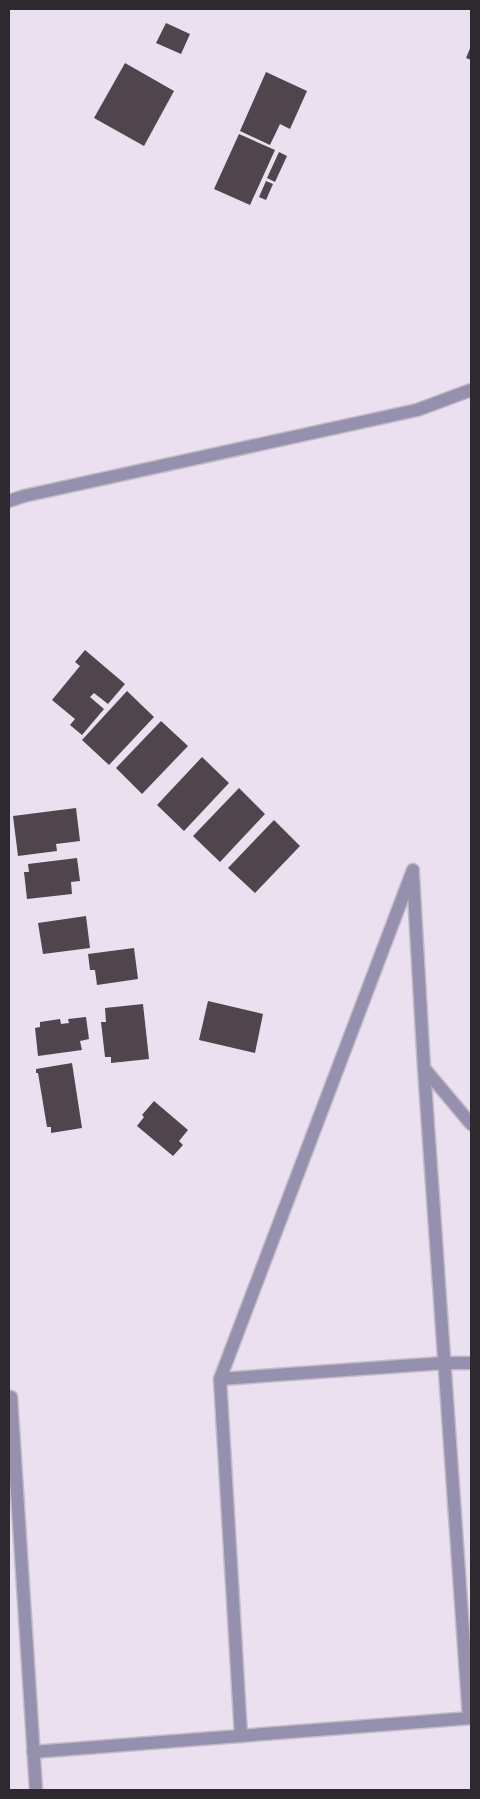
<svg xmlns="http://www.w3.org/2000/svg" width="480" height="1799" viewBox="0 0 480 1799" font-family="'Open Sans',sans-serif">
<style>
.building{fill:#50444d}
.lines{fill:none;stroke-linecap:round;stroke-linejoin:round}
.street-casing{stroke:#c4bbc9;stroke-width:15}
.street{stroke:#9590ae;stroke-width:12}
</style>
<rect width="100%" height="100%" fill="#eae0ef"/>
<g class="building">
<path d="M166,23L190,34L181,54L156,43Z"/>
<path d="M471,46V60L466,58Z"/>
<path d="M125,63L174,91L144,146L94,118Z"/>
<path d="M266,72L307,91L290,129L280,124L270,145L240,131Z"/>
<path d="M239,134L275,150L250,205L214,189Z"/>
<path d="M279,152L287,156L275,182L267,178Z"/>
<path d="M266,181L273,184L266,200L259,197Z"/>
<path d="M85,650L125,684L108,704L94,693L90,697L104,709L82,735L70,725L75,719L52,700L80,666L75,662Z"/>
<path d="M127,691L154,717L109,765L82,740Z"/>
<path d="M161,721L188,746L142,794L116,768Z"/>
<path d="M202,757L229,783L184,831L157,805Z"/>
<path d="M239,788L265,814L220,862L193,836Z"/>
<path d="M76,808L80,841L56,844L57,851L18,856L13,816Z"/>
<path d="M274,820L300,846L255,893L228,868Z"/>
<path d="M77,858L80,881L71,882L72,894L27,899L24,872H29L28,864Z"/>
<path d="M86,916L90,948L43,954L38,923Z"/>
<path d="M134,948L138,979L97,985L95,970H90L88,954Z"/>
<path d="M208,1001L263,1014L255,1053L199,1040Z"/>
<path d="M143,1004L149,1059L111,1063V1057H105L101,1022H106L105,1008Z"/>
<path d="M86,1017L89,1039L80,1041L82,1050L38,1056L35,1028L40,1027V1022L60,1019L61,1024L69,1023L68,1019Z"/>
<path d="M72,1063L82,1128L51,1133V1127H47L38,1073H36V1069Z"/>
<path d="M154,1101L188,1130L179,1141L183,1145L173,1156L137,1126L144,1117L142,1115Z"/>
</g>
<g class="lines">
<g class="street-casing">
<g id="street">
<path d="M9,501L24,496L417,410L471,390"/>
<path d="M413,875L424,1068L469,1718"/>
<path d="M424,1068L471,1124"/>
<path d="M220,1379L444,1363H471"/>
<path d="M11,1397L36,1790"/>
<path d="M241,1736L220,1379L413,870"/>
<path d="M33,1752L471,1718"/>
</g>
</g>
<use href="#street" class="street"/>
</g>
<rect width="480" height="1799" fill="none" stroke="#2d292f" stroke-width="20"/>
</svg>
